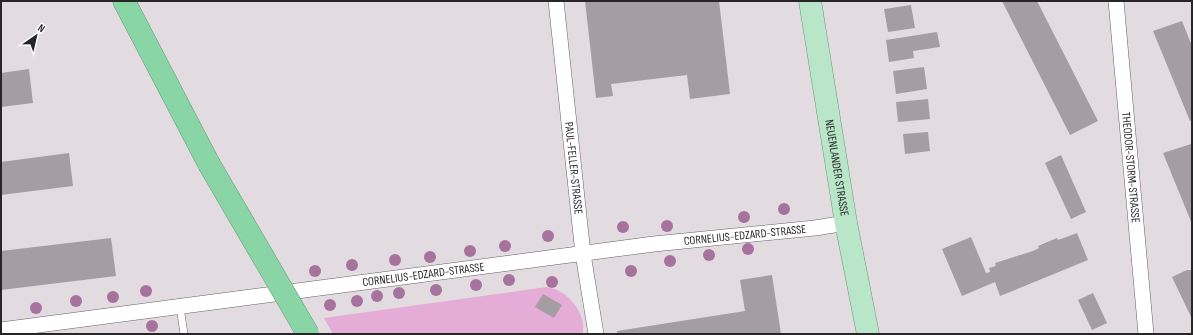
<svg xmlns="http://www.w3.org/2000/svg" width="1193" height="335" viewBox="0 0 1193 335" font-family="'Sofia Sans Condensed',sans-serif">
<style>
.green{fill:#e4acd6}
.building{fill:#a49ea2}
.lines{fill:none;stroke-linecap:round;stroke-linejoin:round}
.lane-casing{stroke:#656064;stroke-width:8}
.street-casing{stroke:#656064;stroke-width:16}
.primary-casing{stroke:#689779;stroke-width:23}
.highway-casing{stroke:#689779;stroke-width:23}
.lane{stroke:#fff;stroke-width:7}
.street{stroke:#fff;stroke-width:15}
.primary{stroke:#b9e6c9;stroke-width:22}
.highway{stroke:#8ad5a5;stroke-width:22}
.highway-bridge-casing{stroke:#689779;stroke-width:23;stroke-linecap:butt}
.highway-bridge{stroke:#8ad5a5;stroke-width:22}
.tree{fill:#a7739e}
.labels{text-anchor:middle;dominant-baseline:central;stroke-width:3.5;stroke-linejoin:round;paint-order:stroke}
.street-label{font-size:12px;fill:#282527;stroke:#fff}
</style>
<rect width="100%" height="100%" fill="#e2dce0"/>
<path class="green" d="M547,287C550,288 556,289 559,291C572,297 588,319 582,334H333L324,318Z"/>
<g class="building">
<path d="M585,1H719L730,94L690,99L687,75L611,84L613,96L596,98Z"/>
<path d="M1002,1H1037L1098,121L1070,135Z"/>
<path d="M911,5L915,28L888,32L884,9Z"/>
<path d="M1182,21L1192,46V120L1190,121L1153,31Z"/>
<path d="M937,32L940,47L913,51L914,58L889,62L886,40Z"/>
<path d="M924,67L927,89L896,94L893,71Z"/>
<path d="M29,69L33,103L1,107V73Z"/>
<path d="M928,99L930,119L898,122L896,102Z"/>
<path d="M928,132L930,151L905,154L903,134Z"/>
<path d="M1191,144L1192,146V224L1163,153Z"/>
<path d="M69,153L73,186L1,195V162Z"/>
<path d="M1061,155L1086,212L1071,219L1045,163Z"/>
<path d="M1077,233L1088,260L1000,296L995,282L962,296L942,249L971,237L986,273L990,272L989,268L996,266L995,263L1033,251L1039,248L1038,246L1057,238L1058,240Z"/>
<path d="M111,238L116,276L1,290V251Z"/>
<path d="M1187,270H1192V319L1172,277Z"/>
<path d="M772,275L781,334H617V331L745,311L740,280Z"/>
<path d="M1093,293L1107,323L1092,330L1078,300Z"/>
<path d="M543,294L562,305L554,318L535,307Z"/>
</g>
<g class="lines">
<g class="lane-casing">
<path id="lane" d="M180,307L184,334"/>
</g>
<g class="street-casing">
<g id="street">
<path id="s1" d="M556,1L583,254L596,334"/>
<path id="s2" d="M1116,1L1146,334"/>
<path id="s3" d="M1,330L654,244L815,228L846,223"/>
</g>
</g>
<g class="primary-casing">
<g id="primary">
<path id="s4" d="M810,1L846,223L868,334"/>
</g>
</g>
<g class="highway-casing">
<path id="highway" d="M124,1L209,164"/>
</g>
<use href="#lane" class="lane"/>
<use href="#street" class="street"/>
<use href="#primary" class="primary"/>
<use href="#highway" class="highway"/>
<g class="highway-bridge-casing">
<path id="highway-bridge" d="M209,164L308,334"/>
</g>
<use href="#highway-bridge" class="highway-bridge"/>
</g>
<g class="tree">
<circle cx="784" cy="209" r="6"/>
<circle cx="744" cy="217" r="6"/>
<circle cx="667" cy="226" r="6"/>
<circle cx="623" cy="227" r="6"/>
<circle cx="548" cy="236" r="6"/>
<circle cx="505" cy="246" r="6"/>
<circle cx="748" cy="249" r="6"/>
<circle cx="470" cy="251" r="6"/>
<circle cx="709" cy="255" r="6"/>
<circle cx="430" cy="257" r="6"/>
<circle cx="395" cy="260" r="6"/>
<circle cx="670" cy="261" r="6"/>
<circle cx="352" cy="265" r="6"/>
<circle cx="315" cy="271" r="6"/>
<circle cx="631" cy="271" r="6"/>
<circle cx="509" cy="280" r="6"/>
<circle cx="552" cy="282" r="6"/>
<circle cx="476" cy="285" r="6"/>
<circle cx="436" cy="290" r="6"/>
<circle cx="146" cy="291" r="6"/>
<circle cx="399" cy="293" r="6"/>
<circle cx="377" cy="296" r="6"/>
<circle cx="113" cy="297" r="6"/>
<circle cx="76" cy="301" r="6"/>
<circle cx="357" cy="301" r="6"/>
<circle cx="330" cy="305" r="6"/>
<circle cx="36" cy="308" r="6"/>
<circle cx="152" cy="326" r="6"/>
</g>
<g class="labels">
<g class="street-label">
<text stroke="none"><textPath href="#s1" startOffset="168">PAUL-FELLER-STRASSE</textPath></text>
<text stroke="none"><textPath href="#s4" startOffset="169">NEUENLANDER STRASSE</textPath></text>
<text stroke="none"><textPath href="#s2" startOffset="167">THEODOR-STORM-STRASSE</textPath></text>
<text stroke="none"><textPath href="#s3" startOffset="750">CORNELIUS-EDZARD-STRASSE</textPath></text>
<text stroke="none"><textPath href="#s3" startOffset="426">CORNELIUS-EDZARD-STRASSE</textPath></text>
</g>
</g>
<rect width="1193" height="335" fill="none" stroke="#282527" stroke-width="4"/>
<g transform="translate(36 36) rotate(34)" stroke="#ffffff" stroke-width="3" paint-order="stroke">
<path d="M0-3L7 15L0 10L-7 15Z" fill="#282527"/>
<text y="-6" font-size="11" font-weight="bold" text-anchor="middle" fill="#282527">N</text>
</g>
</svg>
